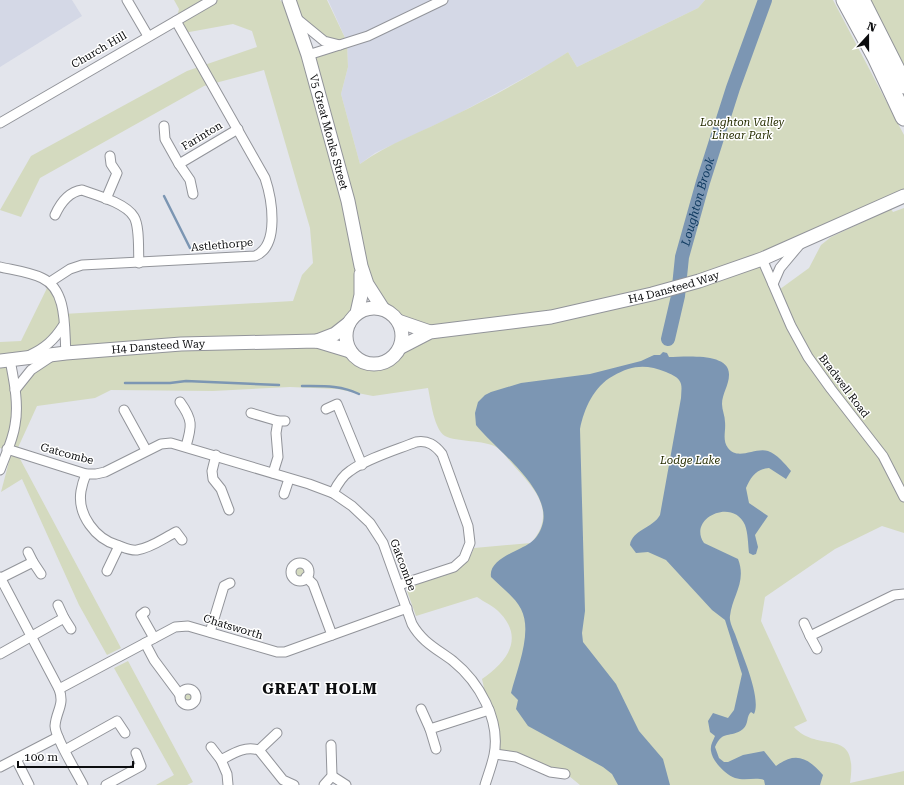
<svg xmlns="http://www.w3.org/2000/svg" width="904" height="785" viewBox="0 0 904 785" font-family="'Roboto Serif',serif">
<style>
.built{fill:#d4d8e6}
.green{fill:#d4dabf;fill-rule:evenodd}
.water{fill:#7c96b3}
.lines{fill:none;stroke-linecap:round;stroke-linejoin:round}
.stream{stroke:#7c96b3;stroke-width:2.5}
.river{stroke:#7c96b3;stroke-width:14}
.street-casing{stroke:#92949a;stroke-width:11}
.secondary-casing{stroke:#92949a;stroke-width:15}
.highway-casing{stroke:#92949a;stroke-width:19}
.street{stroke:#fff;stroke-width:9}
.secondary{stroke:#fff;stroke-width:13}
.highway{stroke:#fff;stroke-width:17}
.labels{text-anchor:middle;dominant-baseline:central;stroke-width:3;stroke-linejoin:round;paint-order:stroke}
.street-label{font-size:11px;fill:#0c0d0f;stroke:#fff}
.park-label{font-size:11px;font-style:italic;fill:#262d00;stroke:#fff}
.water-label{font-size:12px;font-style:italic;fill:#0f3a60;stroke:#fff}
.district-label{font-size:15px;font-weight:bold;letter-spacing:1px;fill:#0c0d0f;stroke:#fff}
</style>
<rect width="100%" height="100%" fill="#e3e5ec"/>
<g class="built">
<path d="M0,0H72L82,16L0,67Z"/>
<path d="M328,0H705L698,8L577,67L568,52L548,65L456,115L375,153L360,164L341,94L348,67L347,42Z"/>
</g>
<g class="green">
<path d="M174,0H280L293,13L289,0H327L347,42L348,67L341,94L360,164C389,143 424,131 455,115C494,96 532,75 568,52L577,67L698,8L705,0H833L904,135V195L762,258L776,292L809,268L821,245L831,237L891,209L893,212L904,208V533L882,526L835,549L765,597L761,621L807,721L794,727C819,755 859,724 850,783L904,771V785H580L569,776L495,754L489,710L482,679C506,663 525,639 500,613C494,606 484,602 477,597L416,616L407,591C430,572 461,583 474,548L531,543C557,513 536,490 515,467C509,461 503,451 496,447C485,440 456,442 445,436C434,429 431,402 428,388L373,396L337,389L290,387L213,391L111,390L95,398L37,406L16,452L0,448V342L21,341L50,282L63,314L293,301L302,275L313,263L310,228L264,70L204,86L40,178L21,217L0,210L31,156L187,71L257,47L252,31L233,24L184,33L176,21L179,9ZM296,17L324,41L340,45L308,55ZM679,278L698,280L675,287ZM367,284L383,309L392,314L398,321L429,332L401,347L394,356L383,363L374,365L359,360L350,351L318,340L357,313ZM63,327L66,353L23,379L15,389L10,360L55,339Z"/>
<path d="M862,0H904V82Z"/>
<path d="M11,454L19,457L121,648L107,655L79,605L22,479L1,492Z"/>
<circle cx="300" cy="572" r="4.5"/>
<path d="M128,661L193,782L187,785H156L174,775L114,668Z"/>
<circle cx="188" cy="697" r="5"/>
</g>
<path class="water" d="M663,352L667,353L669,357C685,357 730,352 729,375C729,385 722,394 722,404C722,410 725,416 725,422C726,432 722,440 728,448C738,461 755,447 768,451C777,454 785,464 791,471L786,479L769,468C756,469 751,477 746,488L749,503L768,516L755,535L758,547L756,554L753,555L749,553C748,544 748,533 745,525C733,497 687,518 704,543L738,559C747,582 732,596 730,616C729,621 733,629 735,634C741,652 762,698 754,714L751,712C746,716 749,724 743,729C730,739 723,729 715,747L719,758L724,762H728L743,755L764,751L776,766C796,751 808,758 823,775L820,785H765L764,780C756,777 745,781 735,778C726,775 712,761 711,751C710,745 713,741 715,736L710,732L708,721L713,713L728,718L734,710L742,674L725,620L712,610L666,560L648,552L636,553L630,545C632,530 653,528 660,515L681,398C681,392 683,385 679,380C676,376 670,374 666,372C646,364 632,365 613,376C594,386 584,409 580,429L585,611L582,633L583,642L616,684L639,731L663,759L670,785H618L612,774L603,767L528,726L516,709L518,700L511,693C517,669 533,632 521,609C515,597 501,587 491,577C488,559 519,551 530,543C536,539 540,532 542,526C554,491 495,449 476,425L475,413L478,402L485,395L491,392L521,383L590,374L641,361L654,355H660Z"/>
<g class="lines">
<g class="stream">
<path d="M164,196L190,248"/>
<path d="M125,383H170L186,381L279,385"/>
<path d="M302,386C323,386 341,385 359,394"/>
</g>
<path class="river" id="s1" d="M668,339L678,296L682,257L703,182L733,88L765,0"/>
<g class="street-casing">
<g id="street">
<path d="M127,0L148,36"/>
<path d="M296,18L324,41L340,45"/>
<path d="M308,55L368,36L443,0"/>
<path d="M0,123L212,0"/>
<path d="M164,126L165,139L179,164"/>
<path d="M193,194L190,180L179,164L238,129"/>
<path d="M106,199L117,173L111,164L110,156"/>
<path d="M55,215C60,204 68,192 82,190C96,195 126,203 134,217C140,227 138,251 139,263"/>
<path d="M762,259L791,326L808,357L831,389L883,456L904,497"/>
<path d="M0,267C13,270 29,272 42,278C68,290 64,329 66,353"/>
<path d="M50,282L70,269L82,265L255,256C280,246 272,199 265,178L176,21"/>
<path d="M773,284L780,268L801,243"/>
<path d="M30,355C45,348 54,340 63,326"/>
<path d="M15,390L31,370L52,356"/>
<path d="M180,402C193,420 192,426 186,446"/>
<path d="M326,409L337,404L362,465"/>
<path d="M124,410L146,450"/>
<path d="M251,413L278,421"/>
<path d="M7,449L86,474H96L105,472L161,444L171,443L309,484L333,493L352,506L370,523L383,543L412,624C422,642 437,649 453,661C479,682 501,720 494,755C492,765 488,775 485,785"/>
<path d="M216,455L212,471L213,479L221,489L229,510"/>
<path d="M0,470C5,456 13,440 15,425C19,404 14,381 10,360"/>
<path d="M273,473L278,457L276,433L278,421H285"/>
<path d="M86,474C84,479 82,485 81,491C77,515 96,539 117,545C123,547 131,551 137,550C151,548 164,538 176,532L182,540"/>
<path d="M333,493C337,485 342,476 350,471C368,458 396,450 416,442C428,440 435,445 442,454L468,526L470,543L464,558L454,567L399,585"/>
<path d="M284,494L289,479"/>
<path d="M28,552L33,562"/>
<circle cx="300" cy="572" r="9"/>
<path d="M107,571L119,546"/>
<path d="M0,577L59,689C65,705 56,711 55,726C55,737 77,773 83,785"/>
<path d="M306,577L313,584L332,635"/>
<path d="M1,578L33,562L41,574"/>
<path d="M145,612L141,615L154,638"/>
<path d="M64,618L71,629"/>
<path d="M804,623L810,636"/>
<path d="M210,632L224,586L230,583"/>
<path d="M145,643L154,660L180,695"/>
<path d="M817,649L810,636L894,595L904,594"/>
<path d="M0,654L64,618L58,605"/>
<circle cx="188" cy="697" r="8"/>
<path d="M59,689L175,627L188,626L277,652H285L407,608"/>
<path d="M421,709L430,729"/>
<path d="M277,733L259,750L283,780L294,785"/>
<path d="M211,747L221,760C234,753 244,746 259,750"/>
<path d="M436,749L430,729L489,710"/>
<path d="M65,750L117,721L125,733"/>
<path d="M495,754L516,757L550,772L565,774"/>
<path d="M16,759L29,785"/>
<path d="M221,760L227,774L228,785"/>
<path d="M0,767L58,737"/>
<path d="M332,776L346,785"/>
<path d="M106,785L141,766L136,753"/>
<path d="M324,785L332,776L331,745"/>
</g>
</g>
<g class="secondary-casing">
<g id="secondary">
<path id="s2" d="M289,0L308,55L348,201L361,266L367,284L383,309"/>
<circle cx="374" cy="336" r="28"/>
<path d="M357,313L361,295V274"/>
<path d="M398,321L430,332"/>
<path d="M317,341L335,334L349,323"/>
<path id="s3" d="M401,347L430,332L551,317L652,294L699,281L762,259L904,196"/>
<path id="s4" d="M0,361L66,353L181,344L317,341L350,351"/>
</g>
</g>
<g class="highway-casing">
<g id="highway">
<path d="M845,0L876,57L904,117"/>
<path d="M861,0L904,85"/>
</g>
</g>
<use href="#street" class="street"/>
<use href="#secondary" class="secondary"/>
<use href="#highway" class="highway"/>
</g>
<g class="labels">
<g class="street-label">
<text transform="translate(99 50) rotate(-30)">Church Hill</text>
<text stroke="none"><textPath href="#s2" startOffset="138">V5 Great Monks Street</textPath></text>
<text transform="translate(202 136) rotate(-31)">Farinton</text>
<text transform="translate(222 245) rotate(-5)">Astlethorpe</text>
<text stroke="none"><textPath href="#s3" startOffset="281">H4 Dansteed Way</textPath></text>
<text stroke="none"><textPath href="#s4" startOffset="159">H4 Dansteed Way</textPath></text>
<text transform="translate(844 386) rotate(53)">Bradwell Road</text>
<text transform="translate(67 454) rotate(15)">Gatcombe</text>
<text transform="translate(403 565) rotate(69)">Gatcombe</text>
<text transform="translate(233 627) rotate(17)">Chatsworth</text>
</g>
<g class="park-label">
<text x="742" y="122">Loughton Valley<tspan x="742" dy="13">Linear Park</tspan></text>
<text x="690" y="460">Lodge Lake</text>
</g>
<g class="water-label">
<text stroke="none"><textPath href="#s1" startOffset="141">Loughton Brook</textPath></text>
</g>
<g class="district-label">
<text x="320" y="689">GREAT HOLM</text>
</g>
</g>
<g transform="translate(868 36) rotate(21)" stroke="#ffffff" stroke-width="3" paint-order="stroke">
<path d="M0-3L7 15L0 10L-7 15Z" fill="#0c0d0f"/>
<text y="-6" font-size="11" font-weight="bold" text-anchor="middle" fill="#0c0d0f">N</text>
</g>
<path d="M18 761v6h115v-6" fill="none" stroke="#0c0d0f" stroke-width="2"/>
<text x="24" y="761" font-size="12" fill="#0c0d0f" stroke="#ffffff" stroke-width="3" paint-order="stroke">100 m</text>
</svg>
